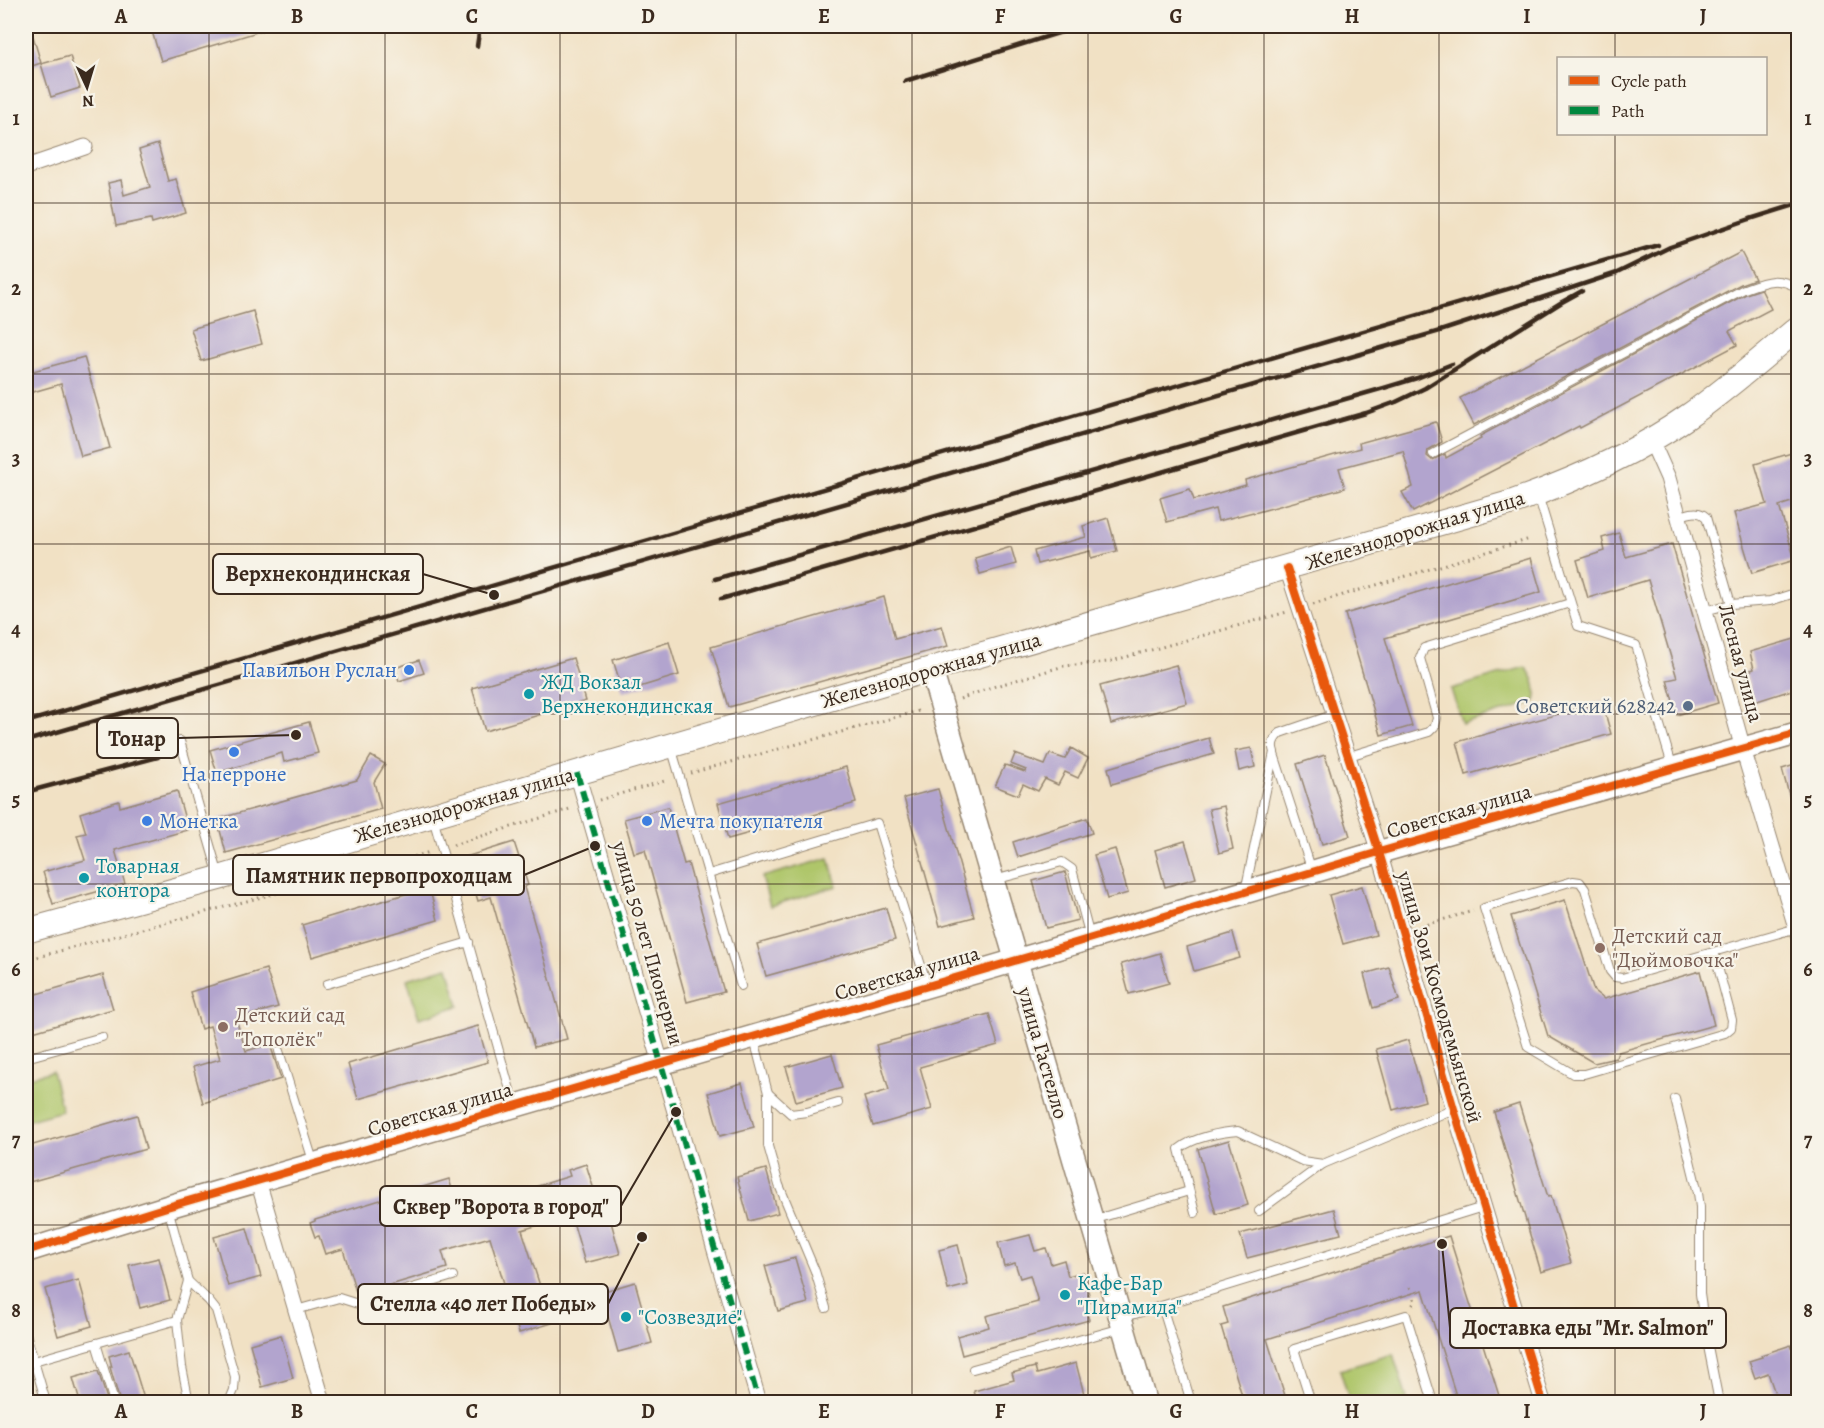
<svg xmlns="http://www.w3.org/2000/svg" width="1824" height="1428" viewBox="0 0 1824 1428" font-family="Alegreya,serif">
<style>
.green{fill:#afc66b;stroke:#757844;stroke-width:1.5}
.building{fill:#b2a4ce}
.lines{fill:none;stroke-linecap:round;stroke-linejoin:round}
.lane-casing{stroke:#968671;stroke-width:10}
.street-casing{stroke:#968671;stroke-width:17}
.secondary-casing{stroke:#968671;stroke-width:25}
.primary-casing{stroke:#968671;stroke-width:26}
.path{stroke:#968671;stroke-width:3;stroke-dasharray:1.5 4.5;stroke-linecap:butt}
.lane{stroke:#fff;stroke-width:8}
.street{stroke:#fff;stroke-width:15}
.secondary{stroke:#fff;stroke-width:22}
.primary{stroke:#fff;stroke-width:24}
.rail{stroke:#3b2a1e;stroke-width:4.5}
.quiet{stroke:#00873e;stroke-width:6;stroke-dasharray:12 6;stroke-linecap:butt}
.cycleway-casing{stroke:#f7f3e8;stroke-width:11}
.cycleway{stroke:#e8590c;stroke-width:8}
.grid{fill:none;stroke:#3b2a1e;stroke-width:1.5;stroke-opacity:0.55}
.shop-dot{fill:#3f7fe0;stroke:#f7f3e8;stroke-width:2}
.culture-dot{fill:#0f9aa8;stroke:#f7f3e8;stroke-width:2}
.service-dot{fill:#5c6f8a;stroke:#f7f3e8;stroke-width:2}
.education-dot{fill:#8d6e63;stroke:#f7f3e8;stroke-width:2}
.labels{text-anchor:middle;dominant-baseline:central;stroke-width:4.5;stroke-linejoin:round;paint-order:stroke}
.street-label{font-size:21px;fill:#3b2a1e;stroke:#f7f3e8}
.shop-label{font-size:21px;fill:#366cbe;stroke:#f7f3e8;text-anchor:start}
.culture-label{font-size:21px;fill:#0d838f;stroke:#f7f3e8;text-anchor:start}
.service-label{font-size:21px;fill:#4e5e75;stroke:#f7f3e8;text-anchor:end}
.education-label{font-size:21px;fill:#785e54;stroke:#f7f3e8;text-anchor:start}
.leader{fill:none;stroke:#3b2a1e;stroke-width:2}
.callout-dot{fill:#3b2a1e;stroke:#f7f3e8;stroke-width:2}
.callout{fill:#f7f3e8;stroke:#3b2a1e;stroke-width:2}
.callout-label{font-size:22px;text-anchor:middle;font-weight:bold;fill:#3b2a1e}
.neatline{fill:none;stroke:#3b2a1e;stroke-width:2}
.grid-label{font-size:20px;text-anchor:middle;font-weight:bold;fill:#3b2a1e}
</style>
<rect width="100%" height="100%" fill="#f7f3e8"/>
<filter id="ink" filterUnits="userSpaceOnUse"><feTurbulence type="fractalNoise" baseFrequency=".0167" numOctaves="2"/><feDisplacementMap in="SourceGraphic" scale="12" xChannelSelector="R" yChannelSelector="G"/><feConvolveMatrix kernelMatrix="1 2 1 2 8 2 1 2 1" color-interpolation-filters="sRGB"/></filter>
<filter id="wash" filterUnits="userSpaceOnUse"><feTurbulence type="fractalNoise" baseFrequency=".008" numOctaves="4" result="noise"/><feDisplacementMap in="SourceGraphic" scale="24" xChannelSelector="R" yChannelSelector="G"/><feGaussianBlur stdDeviation="1.35" result="paint"/><feColorMatrix in="noise" values="0 0 0 0 0 0 0 0 0 0 0 0 0 0 0 0 0 1.4 0 .05"/><feComposite in="paint" operator="in"/></filter>
<g filter="url(#wash)">
<rect width="100%" height="100%" fill="#f1e1c4"/>
<g class="green">
<path d="M1525,667C1535,677 1538,688 1535,702L1462,724L1451,689Z"/>
<path d="M829,858L837,886L770,906L762,877Z"/>
<path d="M448,967L459,1006L419,1018L407,979Z"/>
<path d="M52,1071L62,1111L26,1121V1078Z"/>
<path d="M1393,1354L1408,1402H1350L1340,1370Z"/>
</g>
<g id="blocks">
<g class="building">
<path d="M26,26H30L41,63L26,68Z"/>
<path d="M160,26H266L267,29L161,61L151,28Z"/>
<path d="M70,56L80,88L51,97L41,64Z"/>
<path d="M158,144L168,181L176,179L186,213L152,223L151,219L116,226L108,183L121,180L124,195L150,187L139,150Z"/>
<path d="M1741,252L1755,279L1741,284L1474,425L1460,398Z"/>
<path d="M1761,289L1771,309L1729,331L1737,345L1580,428L1579,426L1413,512L1402,492L1413,487L1403,451L1339,468L1345,488L1254,513L1253,512L1218,521L1215,509L1167,522L1160,498L1190,489L1194,500L1246,485L1245,480L1360,448L1359,443L1436,422L1442,442L1428,450L1427,456L1432,460L1445,454L1446,458L1481,439L1480,436L1746,294Z"/>
<path d="M253,311L262,344L201,361L191,329Z"/>
<path d="M84,357L110,448L81,456L61,384L26,394V373Z"/>
<path d="M1798,451V500L1779,506L1795,560L1752,573L1734,513L1767,504L1755,464Z"/>
<path d="M1108,518L1117,551L1091,558L1090,551L1037,564L1034,551L1086,537L1083,526Z"/>
<path d="M1619,533L1626,557L1672,544L1718,703L1677,715L1667,680L1677,678L1648,580L1588,598L1577,560L1605,551L1602,538Z"/>
<path d="M1011,547L1016,564L980,574L975,558Z"/>
<path d="M1531,558L1541,592L1385,638L1412,726L1381,735L1345,614Z"/>
<path d="M884,597L895,639L942,626L948,646L729,707L711,647Z"/>
<path d="M1798,638V688L1754,702L1745,672L1754,669L1750,652Z"/>
<path d="M669,642L679,675L623,692L613,660Z"/>
<path d="M573,658L586,701L485,731L472,688Z"/>
<path d="M419,660L424,673L399,681L395,668Z"/>
<path d="M1176,665L1187,703L1111,724L1100,686Z"/>
<path d="M1602,702L1611,734L1466,775L1457,742Z"/>
<path d="M309,722L318,753L284,762L282,753L217,773L210,750Z"/>
<path d="M1209,738L1214,754L1112,784L1108,768Z"/>
<path d="M1071,748L1088,758L1078,778L1065,772L1058,785L1045,779L1038,791L1023,784L1018,795L995,786L1005,765L1025,772L1026,770L1011,764L1015,754L1045,765L1050,754L1065,759Z"/>
<path d="M1251,748L1255,767L1239,771L1235,751Z"/>
<path d="M1325,755L1350,836L1322,844L1297,764Z"/>
<path d="M371,756L385,764L374,782L381,809L226,853L217,819L357,780Z"/>
<path d="M1798,764V812L1794,813L1782,769Z"/>
<path d="M846,767L856,803L728,839L718,803Z"/>
<path d="M938,789L974,917L940,926L904,798Z"/>
<path d="M177,791L188,830L115,850L125,884L53,904L43,872L85,860L77,835L86,833L80,813L119,801L120,807Z"/>
<path d="M1224,806L1233,849L1219,853L1209,809Z"/>
<path d="M668,807L684,864L688,863L724,992L687,1002L645,850L634,853L624,819Z"/>
<path d="M1087,818L1092,833L1018,857L1013,842Z"/>
<path d="M1185,841L1196,878L1165,887L1155,850Z"/>
<path d="M514,842L528,885L524,887L567,1039L534,1047L491,897L478,901L475,891L469,893L459,859Z"/>
<path d="M1115,849L1128,893L1107,899L1094,855Z"/>
<path d="M1065,872L1078,920L1046,928L1033,881Z"/>
<path d="M1362,886L1376,935L1343,944L1329,895Z"/>
<path d="M429,887L438,920L312,957L302,925Z"/>
<path d="M1565,900L1594,991L1604,999L1700,971L1714,1025L1618,1052L1616,1058L1594,1063L1548,1036L1511,916Z"/>
<path d="M886,908L895,940L766,976L757,944Z"/>
<path d="M1233,933L1240,958L1194,971L1187,947Z"/>
<path d="M1160,953L1169,983L1129,994L1121,964Z"/>
<path d="M1389,967L1399,1000L1373,1008L1364,974Z"/>
<path d="M266,969L278,1007L236,1019L246,1051L270,1044L281,1079L203,1103L193,1067L220,1059L210,1026L201,1029L190,992Z"/>
<path d="M103,975L113,1009L26,1034V997Z"/>
<path d="M989,1014L998,1045L920,1067L932,1109L873,1126L864,1097L889,1090L876,1045Z"/>
<path d="M478,1026L488,1062L358,1099L348,1064Z"/>
<path d="M1408,1040L1425,1101L1393,1110L1376,1049Z"/>
<path d="M832,1054L842,1088L796,1101L786,1067Z"/>
<path d="M742,1083L754,1127L720,1136L708,1093Z"/>
<path d="M1519,1104L1548,1197L1551,1196L1571,1263L1541,1272L1494,1112Z"/>
<path d="M137,1115L146,1149L26,1183V1147Z"/>
<path d="M1229,1140L1248,1205L1216,1214L1198,1149Z"/>
<path d="M586,1164L599,1206L606,1204L620,1254L585,1263L571,1215L522,1230L552,1323L519,1333L490,1237L442,1251L447,1268L357,1295L343,1249L325,1254L319,1236L315,1237L310,1223L315,1221V1220L449,1179L460,1216L527,1194L525,1190L570,1176L568,1170Z"/>
<path d="M766,1169L778,1213L749,1221L737,1177Z"/>
<path d="M1334,1209L1341,1234L1247,1258L1240,1234Z"/>
<path d="M247,1228L261,1277L228,1286L214,1237Z"/>
<path d="M1030,1235L1035,1251L1046,1248L1051,1264L1064,1260L1068,1276L1083,1272L1091,1302L1084,1304L1089,1320L962,1355L957,1336L989,1327L986,1316L1038,1302L1030,1275L1020,1278L1015,1263L1004,1266L998,1243Z"/>
<path d="M1449,1236L1501,1402H1458L1423,1290L1267,1339L1287,1402H1244L1221,1326L1228,1324L1223,1307Z"/>
<path d="M958,1245L968,1285L948,1290L939,1250Z"/>
<path d="M159,1258L170,1300L140,1308L129,1265Z"/>
<path d="M795,1258L808,1303L778,1311L765,1266Z"/>
<path d="M79,1280L92,1326L58,1336L45,1289Z"/>
<path d="M635,1282L652,1343L618,1352L601,1292Z"/>
<path d="M281,1335L293,1378L262,1387L250,1344Z"/>
<path d="M1791,1345L1798,1366V1395L1778,1402L1768,1373L1755,1378L1749,1361L1762,1357L1761,1355Z"/>
<path d="M129,1350L145,1402H120L110,1367H112L109,1356Z"/>
<path d="M1076,1363L1084,1394L1053,1402H977L974,1391L1014,1380L1012,1373L1035,1367L1037,1374Z"/>
<path d="M98,1371L108,1402H80L73,1378Z"/>
</g>
</g>
</g>
<g filter="url(#ink)">
<use href="#blocks" fill-opacity="0" stroke="#968671" stroke-width="1.5"/>
<g class="lines">
<g class="lane-casing">
<g id="lane">
<path d="M1433,454L1744,289C1766,281 1777,276 1798,288"/>
<path d="M1538,495L1578,626L1636,645L1672,765"/>
<path d="M1679,516C1689,514 1697,509 1706,517L1731,604"/>
<path d="M1705,611L1731,604L1770,601L1798,592"/>
<path d="M180,741L219,876"/>
<path d="M672,750L741,986"/>
<path d="M1274,754L1312,871"/>
<path d="M1349,756L1429,732L1435,726L1437,718L1420,658L1424,648L1570,603"/>
<path d="M433,818L514,1104"/>
<path d="M709,874L877,823L927,985"/>
<path d="M994,880L1062,862L1072,869L1090,937"/>
<path d="M1246,887L1274,752C1271,744 1274,739 1280,733L1335,714"/>
<path d="M1714,952L1732,1020L1731,1028L1725,1033L1584,1074H1573L1528,1047L1484,908L1573,881L1580,882L1585,889L1610,971L1615,977L1622,978L1797,928"/>
<path d="M327,984L469,942"/>
<path d="M754,1039L768,1093V1146L779,1185L815,1271L826,1308"/>
<path d="M279,1051L313,1161"/>
<path d="M26,1058L102,1037"/>
<path d="M768,1093L791,1114L807,1112L838,1103"/>
<path d="M1675,1099L1698,1193L1700,1207V1294L1706,1336L1719,1402"/>
<path d="M168,1208L188,1281L208,1300L216,1310L235,1377L234,1390L229,1402"/>
<path d="M1259,1211L1323,1164"/>
<path d="M1195,1213L1179,1149C1192,1138 1221,1132 1238,1131L1302,1161L1323,1164L1454,1109"/>
<path d="M1093,1220L1189,1191"/>
<path d="M188,1281L177,1320L182,1367L189,1402"/>
<path d="M1162,1306L1191,1402"/>
<path d="M296,1310L339,1298L358,1304L453,1276"/>
<path d="M1122,1318L1483,1207"/>
<path d="M26,1334L46,1402"/>
<path d="M96,1343L114,1402"/>
<path d="M34,1361L177,1320"/>
<path d="M973,1369L1122,1328"/>
<path d="M593,1402L598,1401"/>
<path d="M1311,1402L1294,1349L1406,1315L1433,1402"/>
</g>
</g>
<g class="street-casing">
<g id="street">
<path d="M26,167L85,147"/>
<path d="M1651,440L1668,478L1743,749L1798,934"/>
<path d="M1287,568L1379,852L1454,1109L1543,1402"/>
<path d="M577,773L759,1402"/>
<path d="M258,1181L323,1402"/>
</g>
</g>
<g class="secondary-casing">
<g id="secondary">
<path d="M931,669L1145,1402"/>
<path d="M26,1251L167,1207L1038,954L1379,852L1798,733"/>
</g>
</g>
<g class="primary-casing">
<path id="primary" d="M26,931L219,878L931,669L1510,503C1573,481 1633,455 1687,417C1726,390 1762,358 1798,328"/>
</g>
<g class="path">
<path d="M1313,604L1530,539"/>
<path d="M960,699L989,688L1064,666L1108,662L1287,612"/>
<path d="M691,773L922,710"/>
<path d="M599,800L668,780"/>
<path d="M453,845L573,808"/>
<path d="M1421,926L1473,911"/>
<path d="M26,960L273,894L312,886L430,852"/>
<path d="M1410,1287L1415,1301L1412,1306"/>
</g>
<use href="#lane" class="lane"/>
<use href="#street" class="street"/>
<use href="#secondary" class="secondary"/>
<use href="#primary" class="primary"/>
<g class="rail">
<path d="M477,46L480,26"/>
<path d="M905,81L1081,26"/>
<path d="M715,579L1384,388L1417,378L1452,364"/>
<path d="M721,599L1366,413L1396,402L1425,388L1562,302L1582,291"/>
<path d="M26,722L1658,245"/>
<path d="M26,741L1440,331L1617,273L1670,247L1750,219L1798,204"/>
<path d="M26,792L158,757"/>
</g>
<path class="quiet" d="M577,773L759,1402"/>
<g class="cycleway-casing">
<g id="cycleway">
<path d="M1287,568L1379,852L1454,1109L1543,1402"/>
<path d="M26,1251L167,1207L1038,954L1379,852L1798,733"/>
</g>
</g>
<use href="#cycleway" class="cycleway"/>
</g>
</g>
<path class="grid" d="M209,26V1402M385,26V1402M560,26V1402M736,26V1402M912,26V1402M1088,26V1402M1264,26V1402M1439,26V1402M1615,26V58M1615,134V1402M26,203H1798M26,374H1798M26,544H1798M26,714H1798M26,884H1798M26,1054H1798M26,1225H1798"/>
<g class="shop-dot">
<circle cx="409" cy="670" r="6"/>
<circle cx="234" cy="752" r="6"/>
<circle cx="147" cy="821" r="6"/>
<circle cx="647" cy="821" r="6"/>
</g>
<g class="culture-dot">
<circle cx="529" cy="694" r="6"/>
<circle cx="84" cy="878" r="6"/>
<circle cx="1065" cy="1295" r="6"/>
<circle cx="626" cy="1317" r="6"/>
</g>
<circle class="service-dot" cx="1688" cy="706" r="6"/>
<g class="education-dot">
<circle cx="1600" cy="948" r="6"/>
<circle cx="223" cy="1027" r="6"/>
</g>
<g class="labels">
<g class="street-label">
<text transform="translate(1415 530) rotate(-17)">Железнодорожная улица</text>
<text transform="translate(1741 663) rotate(75)">Лесная улица</text>
<text transform="translate(931 670) rotate(-16)">Железнодорожная улица</text>
<text transform="translate(464 805) rotate(-16)">Железнодорожная улица</text>
<text transform="translate(1459 811) rotate(-16)">Советская улица</text>
<text transform="translate(648 943) rotate(74)">улица 50 лет Пионерии</text>
<text transform="translate(907 973) rotate(-16)">Советская улица</text>
<text transform="translate(1440 997) rotate(74)">улица Зои Космодемьянской</text>
<text transform="translate(1043 1053) rotate(74)">улица Гастелло</text>
<text transform="translate(440 1109) rotate(-16)">Советская улица</text>
</g>
<g class="shop-label">
<text x="397" y="670" text-anchor="end">Павильон Руслан</text>
<text x="234" y="774" text-anchor="middle">На перроне</text>
<text x="159" y="821">Монетка</text>
<text x="659" y="821">Мечта покупателя</text>
</g>
<g class="culture-label">
<text x="541" y="682">ЖД Вокзал<tspan x="541" dy="24">Верхнекондинская</tspan></text>
<text x="96" y="866">Товарная<tspan x="96" dy="24">контора</tspan></text>
<text x="1077" y="1283">Кафе-Бар<tspan x="1077" dy="24">"Пирамида"</tspan></text>
<text x="638" y="1317">"Созвездие"</text>
</g>
<g class="service-label">
<text x="1676" y="706">Советский 628242</text>
</g>
<g class="education-label">
<text x="1612" y="936">Детский сад<tspan x="1612" dy="24">"Дюймовочка"</tspan></text>
<text x="235" y="1015">Детский сад<tspan x="235" dy="24">"Тополёк"</tspan></text>
</g>
</g>
<path class="leader" d="M494 595L423 574M296 735L178 738M595 846L524 875M676 1112L621 1206M642 1237L608 1304M1442 1244L1450 1328"/>
<g class="callout-dot">
<circle cx="494" cy="595" r="6"/>
<circle cx="296" cy="735" r="6"/>
<circle cx="595" cy="846" r="6"/>
<circle cx="676" cy="1112" r="6"/>
<circle cx="642" cy="1237" r="6"/>
<circle cx="1442" cy="1244" r="6"/>
</g>
<g class="callout">
<rect x="213" y="554" width="210" height="40" rx="6"/>
<rect x="97" y="718" width="81" height="40" rx="6"/>
<rect x="233" y="855" width="291" height="40" rx="6"/>
<rect x="380" y="1186" width="241" height="40" rx="6"/>
<rect x="358" y="1284" width="250" height="40" rx="6"/>
<rect x="1450" y="1308" width="276" height="40" rx="6"/>
</g>
<g class="callout-label">
<text x="318" y="581">Верхнекондинская</text>
<text x="137" y="746">Тонар</text>
<text x="379" y="883">Памятник первопроходцам</text>
<text x="501" y="1214">Сквер "Ворота в город"</text>
<text x="483" y="1311">Стелла «40 лет Победы»</text>
<text x="1588" y="1335">Доставка еды "Mr. Salmon"</text>
</g>
<rect width="1824" height="1428" fill="none" stroke="#f7f3e8" stroke-width="66"/>
<rect x="1557" y="57" width="210" height="78" fill="#f7f3e8" stroke="#aca397" stroke-width="1.5"/>
<rect x="1569" y="76" width="30" height="9" fill="#e8590c" stroke="#aca397" stroke-width="1.5"/>
<text x="1611" y="87" font-size="18" fill="#3b2a1e">Cycle path</text>
<rect x="1569" y="106" width="30" height="9" fill="#00873e" stroke="#aca397" stroke-width="1.5"/>
<text x="1611" y="117" font-size="18" fill="#3b2a1e">Path</text>
<g transform="translate(87 87) rotate(176)" stroke="#f7f3e8" stroke-width="4.5" paint-order="stroke">
<path d="M0-4.5L10 22L0 15L-10 22Z" fill="#3b2a1e"/>
<text y="-9" font-size="16" font-weight="bold" text-anchor="middle" fill="#3b2a1e">N</text>
</g>
<rect x="33" y="33" width="1758" height="1362" class="neatline"/>
<g class="grid-label">
<text x="121" y="23">A</text>
<text x="297" y="23">B</text>
<text x="472" y="23">C</text>
<text x="648" y="23">D</text>
<text x="824" y="23">E</text>
<text x="1000" y="23">F</text>
<text x="1176" y="23">G</text>
<text x="1352" y="23">H</text>
<text x="1527" y="23">I</text>
<text x="1703" y="23">J</text>
<text x="16" y="125">1</text>
<text x="1808" y="125">1</text>
<text x="16" y="295">2</text>
<text x="1808" y="295">2</text>
<text x="16" y="465">3</text>
<text x="1808" y="465">3</text>
<text x="16" y="636">4</text>
<text x="1808" y="636">4</text>
<text x="16" y="806">5</text>
<text x="1808" y="806">5</text>
<text x="16" y="976">6</text>
<text x="1808" y="976">6</text>
<text x="16" y="1146">7</text>
<text x="1808" y="1146">7</text>
<text x="16" y="1317">8</text>
<text x="1808" y="1317">8</text>
<text x="121" y="1418">A</text>
<text x="297" y="1418">B</text>
<text x="472" y="1418">C</text>
<text x="648" y="1418">D</text>
<text x="824" y="1418">E</text>
<text x="1000" y="1418">F</text>
<text x="1176" y="1418">G</text>
<text x="1352" y="1418">H</text>
<text x="1527" y="1418">I</text>
<text x="1703" y="1418">J</text>
</g>
</svg>
